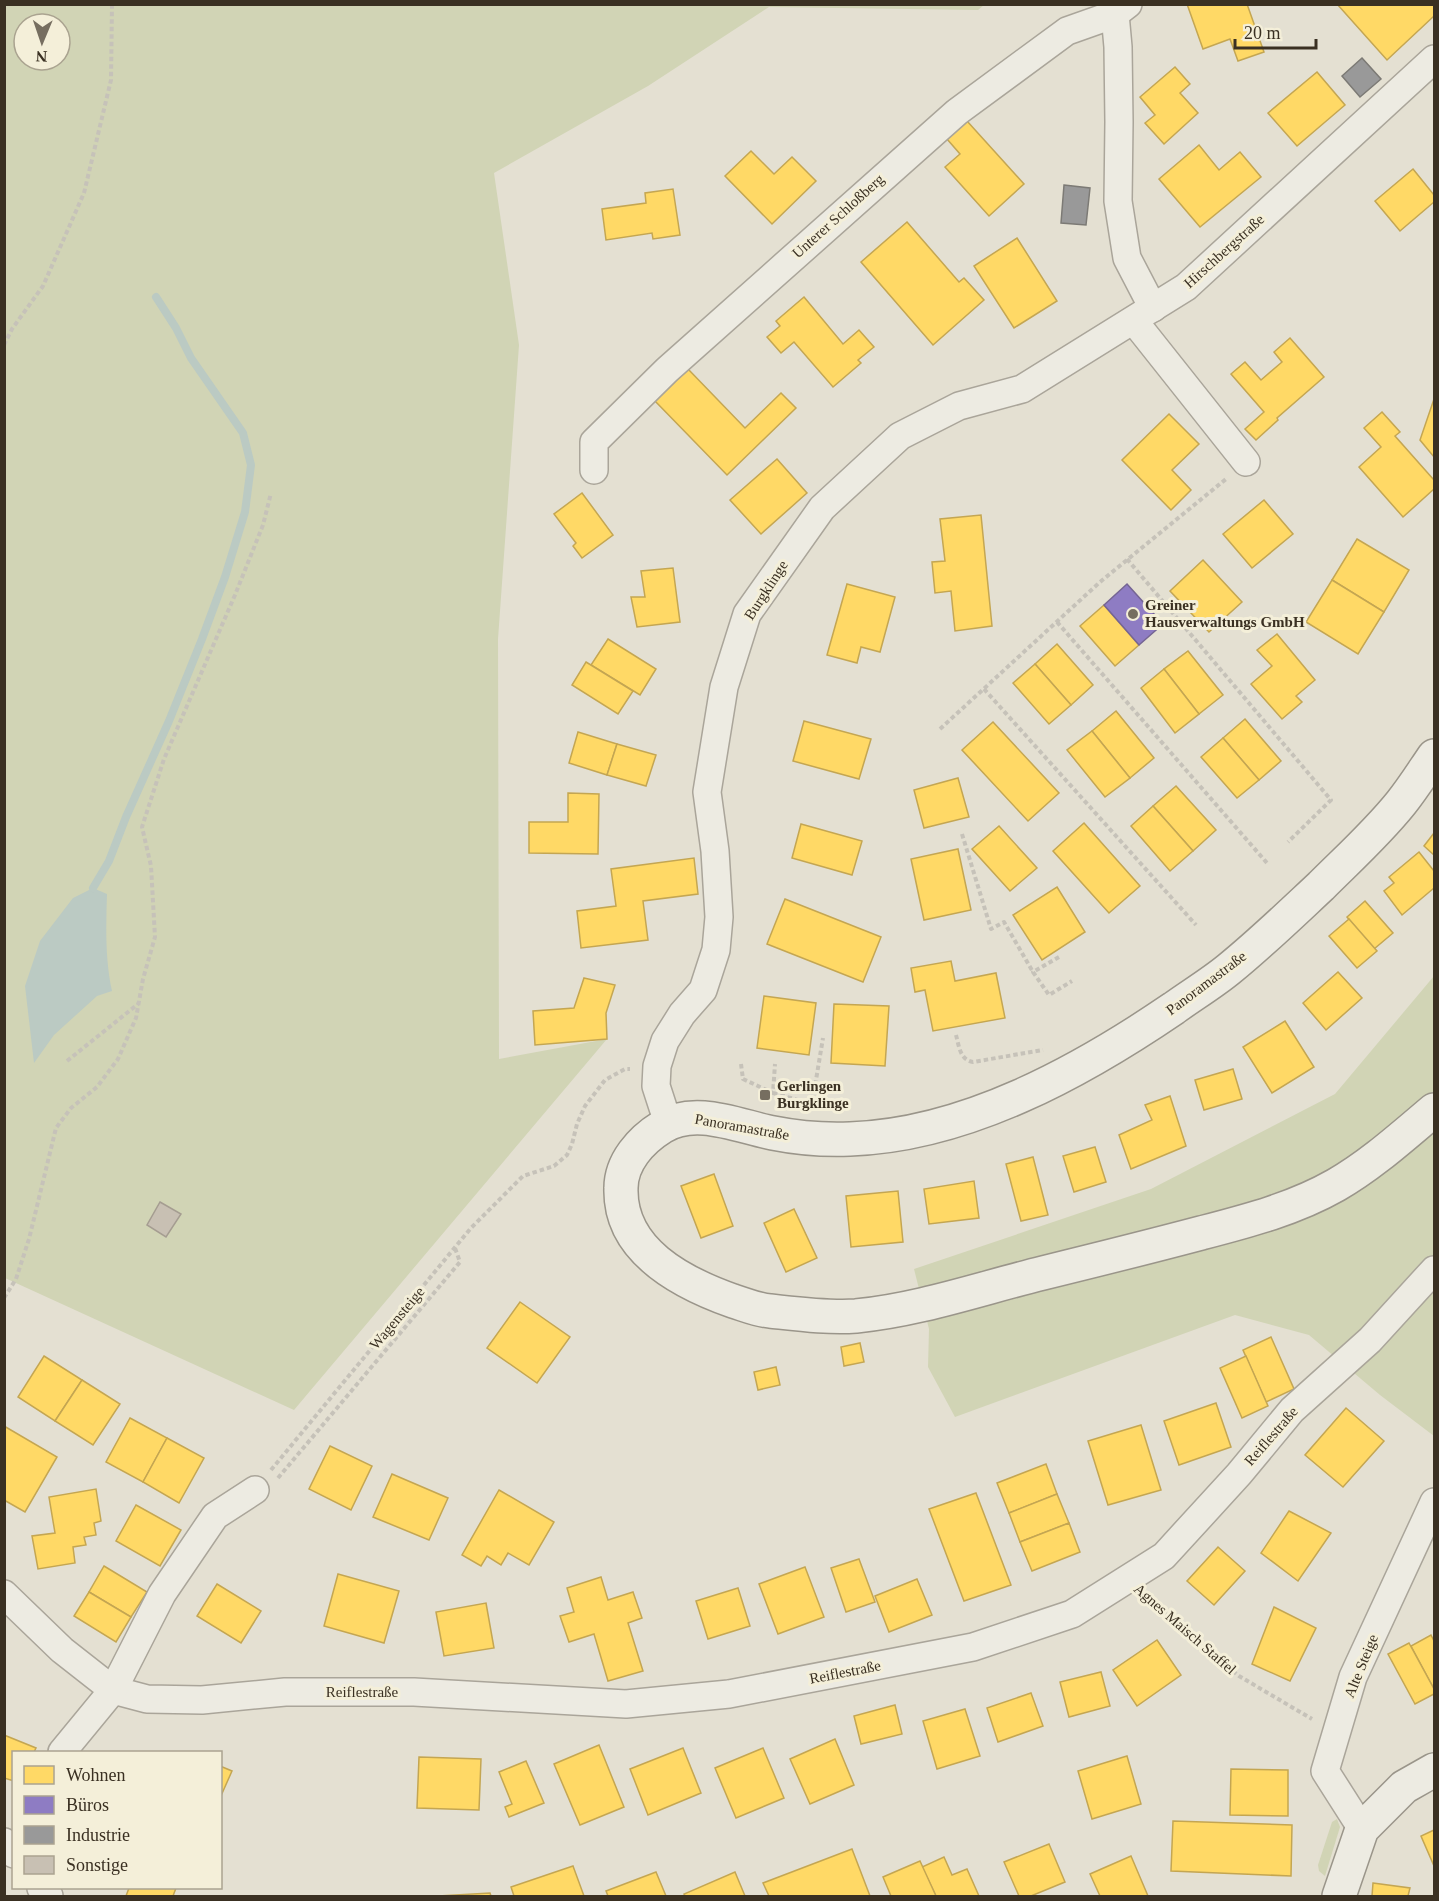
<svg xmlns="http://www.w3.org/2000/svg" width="1439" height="1901" viewBox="0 0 1439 1901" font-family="Georgia,serif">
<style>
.green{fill:#d1d4b5;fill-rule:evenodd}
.water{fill:#bbcac3}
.homes{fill:#ffd966;stroke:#c4a652;stroke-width:1.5}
.offices{fill:#8e7cc3;stroke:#756593;stroke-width:1.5}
.industry{fill:#999;stroke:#7c7a75;stroke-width:1.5}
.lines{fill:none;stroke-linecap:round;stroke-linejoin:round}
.stream{stroke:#bbcac3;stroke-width:8}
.building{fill:#c8c0b3;stroke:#a59d91;stroke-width:1.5}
.minor-casing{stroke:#aaa59a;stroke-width:30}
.secondary-casing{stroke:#9a958a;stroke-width:36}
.path{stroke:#c6c2b9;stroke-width:4;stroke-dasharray:4.5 3;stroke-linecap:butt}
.minor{stroke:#edebe2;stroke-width:27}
.secondary{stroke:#edebe2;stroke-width:33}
.poi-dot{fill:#766e60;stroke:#f4efd9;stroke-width:2}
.labels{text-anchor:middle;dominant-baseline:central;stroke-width:6;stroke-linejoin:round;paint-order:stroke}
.street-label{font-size:15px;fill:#3a3022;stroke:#f4efd9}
.poi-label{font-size:15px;font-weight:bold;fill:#3a3022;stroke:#f4efd9;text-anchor:start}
</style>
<rect width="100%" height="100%" fill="#e4e0d2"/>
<g class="green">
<path d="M5,5H984L978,10L769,7L648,86L494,173L519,345L498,639L499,1059L607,1039L294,1410L5,1278ZM24,24H60V60H24Z"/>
<path d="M1434,976V1436L1380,1395L1309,1335L1235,1315L955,1417L928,1367L929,1329L914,1269L1151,1189L1335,1094Z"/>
<path d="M1337,1819L1340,1827L1325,1876L1319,1871L1318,1865L1332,1822Z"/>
</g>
<path class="water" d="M93,888L107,894C106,926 105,959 112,991L97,996L54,1035L34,1063L25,986L40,941L73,898Z"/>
<g class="homes">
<path d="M1187,4H1247L1264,52L1238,61L1230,39L1203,49Z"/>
<path d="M1337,4H1433L1434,7V16L1387,60Z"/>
<path d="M1175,67L1190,84L1180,93L1198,113L1164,144L1145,123L1155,115L1140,97Z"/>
<path d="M1317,72L1345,105L1297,146L1268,113Z"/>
<path d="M967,121L1024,184L989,216L945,167L960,154L947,139Z"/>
<path d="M1199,145L1219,170L1240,152L1261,177L1200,227L1159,179Z"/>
<path d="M751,151L774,174L792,157L816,181L772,224L725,176Z"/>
<path d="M1413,169L1434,195V202L1400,231L1375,201Z"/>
<path d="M673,189L680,235L653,239L652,233L606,240L602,209L646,203L645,193Z"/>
<path d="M907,222L959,282L964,278L984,300L933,345L861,262Z"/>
<path d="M1017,238L1057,301L1014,328L974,266Z"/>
<path d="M804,297L843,344L859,330L874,347L858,360L861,363L833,387L794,342L781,353L767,337L780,326L776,321Z"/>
<path d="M1290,338L1324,377L1277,418L1278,420L1256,440L1245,429L1264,412L1231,374L1245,362L1261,380L1282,362L1274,352Z"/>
<path d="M688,369L745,428L781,393L796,408L727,475L655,401Z"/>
<path d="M1434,399V457L1420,440Z"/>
<path d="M1382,412L1400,432L1395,436L1434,480V489L1403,517L1359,467L1381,447L1364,428Z"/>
<path d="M1169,414L1199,444L1172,470L1191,490L1171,510L1122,460Z"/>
<path d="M777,459L807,493L761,534L730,500Z"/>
<path d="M582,493L613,535L582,558L573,546L576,543L554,514Z"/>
<path d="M1264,500L1293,534L1252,568L1223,534Z"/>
<path d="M981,515L992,626L955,631L951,591L935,593L932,562L945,561L940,519Z"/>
<path d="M1357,539L1409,570L1384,612L1332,580Z"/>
<path d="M1203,560L1242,602L1209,632L1170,591Z"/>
<path d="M673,568L680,622L637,627L631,597H645L641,571Z"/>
<path d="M1332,580L1384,612L1358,654L1306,622Z"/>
<path d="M847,584L895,597L880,652L861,647L857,663L827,655Z"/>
<path d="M1104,605L1139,645L1115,666L1080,626Z"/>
<path d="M1277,634L1315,680L1296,696L1302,702L1282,719L1251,684L1272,666L1257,650Z"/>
<path d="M608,639L656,669L640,695L591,665Z"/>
<path d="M1057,644L1093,685L1071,705L1035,664Z"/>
<path d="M1188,651L1223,695L1199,714L1164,669Z"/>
<path d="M586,662L633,691L618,714L572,685Z"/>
<path d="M1035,664L1071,705L1049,724L1013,683Z"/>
<path d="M1164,669L1199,714L1175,733L1141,688Z"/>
<path d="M1116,711L1154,758L1130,778L1092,731Z"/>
<path d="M1245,719L1281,761L1259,780L1223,738Z"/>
<path d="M804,721L871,739L859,779L793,761Z"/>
<path d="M993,722L1059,793L1028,821L962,750Z"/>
<path d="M1092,731L1130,778L1105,797L1067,750Z"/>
<path d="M578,732L617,744L607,775L569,763Z"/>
<path d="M1223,738L1259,780L1237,798L1201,757Z"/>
<path d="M617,744L656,755L646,786L607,775Z"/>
<path d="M958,778L969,817L924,828L914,790Z"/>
<path d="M1176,786L1216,830L1193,851L1153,806Z"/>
<path d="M568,793L599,794L598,854L529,853V822H568Z"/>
<path d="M1153,806L1193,851L1170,871L1131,826Z"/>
<path d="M1084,823L1140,886L1109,913L1053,851Z"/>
<path d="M801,824L862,841L852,875L792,858Z"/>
<path d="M999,826L1037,868L1010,891L972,849Z"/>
<path d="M1434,833V855L1424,846Z"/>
<path d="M958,849L971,910L924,920L911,859Z"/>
<path d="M1419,852L1434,871V888L1402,915L1384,891L1394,883L1389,877Z"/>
<path d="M694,858L698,894L643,901L648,940L581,948L577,911L616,906L611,869Z"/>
<path d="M1057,887L1085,932L1042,960L1013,915Z"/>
<path d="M785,899L881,937L863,982L767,944Z"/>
<path d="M1365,901L1393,933L1374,949L1347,917Z"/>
<path d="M1349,919L1377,951L1357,968L1329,936Z"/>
<path d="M951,961L955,981L996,973L1005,1018L933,1031L925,990L915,992L911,968Z"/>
<path d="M1338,972L1362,998L1326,1030L1303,1003Z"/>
<path d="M584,978L615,985L606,1013L607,1039L535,1045L533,1011L574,1008Z"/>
<path d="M764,996L816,1003L809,1055L757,1048Z"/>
<path d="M834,1004L889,1006L885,1066L831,1063Z"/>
<path d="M1285,1021L1314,1067L1272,1093L1243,1047Z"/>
<path d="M1233,1069L1242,1099L1204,1110L1195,1080Z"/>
<path d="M1170,1096L1186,1146L1131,1169L1119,1135L1152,1120L1145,1105Z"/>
<path d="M1095,1147L1106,1182L1074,1192L1063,1156Z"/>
<path d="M1033,1157L1048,1215L1021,1221L1006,1164Z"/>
<path d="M714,1174L733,1226L701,1238L681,1186Z"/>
<path d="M974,1181L979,1218L929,1224L924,1189Z"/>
<path d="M898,1191L903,1242L851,1247L846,1196Z"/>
<path d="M794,1209L817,1258L786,1272L764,1223Z"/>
<path d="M520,1302L570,1337L537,1383L487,1348Z"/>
<path d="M1271,1337L1294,1389L1266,1402L1243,1350Z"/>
<path d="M860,1343L864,1362L844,1366L841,1347Z"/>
<path d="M44,1356L82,1380L55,1421L18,1397Z"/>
<path d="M1246,1356L1268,1406L1242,1418L1220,1368Z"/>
<path d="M776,1367L780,1385L758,1390L754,1372Z"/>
<path d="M82,1380L120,1404L93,1445L55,1421Z"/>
<path d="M1216,1403L1231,1447L1179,1465L1164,1421Z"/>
<path d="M1346,1408L1384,1441L1343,1487L1305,1455Z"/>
<path d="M130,1418L167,1438L143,1482L106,1462Z"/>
<path d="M1141,1425L1161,1490L1108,1505L1088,1441Z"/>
<path d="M4,1426L57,1457L25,1512L4,1500Z"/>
<path d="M167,1438L204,1458L179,1503L143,1482Z"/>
<path d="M330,1446L372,1466L351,1510L309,1489Z"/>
<path d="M1046,1464L1057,1494L1009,1513L997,1483Z"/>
<path d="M392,1474L448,1498L429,1540L373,1517Z"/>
<path d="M96,1489L101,1521L94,1523L96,1535L84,1537L86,1545L73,1547L75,1563L38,1569L32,1536L55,1533L49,1497Z"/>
<path d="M499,1490L554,1522L529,1565L508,1553L501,1565L487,1556L481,1566L462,1555Z"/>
<path d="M976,1493L1011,1585L964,1601L929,1509Z"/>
<path d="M1057,1494L1069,1523L1020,1542L1009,1513Z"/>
<path d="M136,1505L181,1530L160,1566L116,1541Z"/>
<path d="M1289,1511L1331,1533L1298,1581L1261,1553Z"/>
<path d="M1069,1523L1080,1552L1032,1571L1020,1542Z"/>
<path d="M1218,1547L1245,1571L1214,1605L1187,1581Z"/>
<path d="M859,1559L875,1602L846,1612L831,1568Z"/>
<path d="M104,1566L147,1592L131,1617L89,1592Z"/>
<path d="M805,1567L824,1617L778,1634L759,1584Z"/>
<path d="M338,1574L399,1591L384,1643L324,1626Z"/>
<path d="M601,1577L608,1600L633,1592L642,1618L628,1623L643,1671L608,1681L594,1634L569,1642L560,1616L574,1612L567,1588Z"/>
<path d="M917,1579L932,1615L889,1632L875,1596Z"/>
<path d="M217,1584L261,1611L241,1643L197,1616Z"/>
<path d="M738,1588L750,1626L708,1639L696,1601Z"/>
<path d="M89,1592L131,1617L116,1642L74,1616Z"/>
<path d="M486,1603L494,1648L444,1656L436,1612Z"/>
<path d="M1274,1607L1316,1628L1290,1681L1252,1664Z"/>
<path d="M1431,1635L1434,1641V1689L1411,1646Z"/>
<path d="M1157,1640L1181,1675L1137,1706L1113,1670Z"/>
<path d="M1409,1643L1434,1689V1694L1415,1704L1388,1654Z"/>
<path d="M1101,1672L1110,1706L1069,1717L1060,1682Z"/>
<path d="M1031,1693L1043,1726L998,1742L987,1708Z"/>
<path d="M895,1705L902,1734L861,1744L854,1716Z"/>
<path d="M965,1709L980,1756L937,1769L923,1721Z"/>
<path d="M4,1735L36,1748L34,1752H14V1781L4,1778Z"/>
<path d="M835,1739L854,1785L810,1804L790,1759Z"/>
<path d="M599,1745L624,1807L580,1825L554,1764Z"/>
<path d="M683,1748L701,1793L648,1815L630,1769Z"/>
<path d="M763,1748L784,1798L736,1818L715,1768Z"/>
<path d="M1127,1756L1141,1804L1092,1819L1078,1771Z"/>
<path d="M419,1757L481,1759L479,1810L417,1808Z"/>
<path d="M526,1761L544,1803L509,1817L505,1807L512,1804L499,1772Z"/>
<path d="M220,1766L232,1771L220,1798Z"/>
<path d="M1231,1769L1288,1770V1816L1230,1815Z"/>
<path d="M1173,1821L1292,1825L1291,1876L1171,1871Z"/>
<path d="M1434,1830V1866L1421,1836Z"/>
<path d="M1049,1844L1065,1882L1031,1896H1019L1004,1862Z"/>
<path d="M852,1849L870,1896H769L763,1883Z"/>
<path d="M1131,1856L1148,1896H1100L1090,1874Z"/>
<path d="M944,1857L952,1875L967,1869L979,1896H936L922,1867Z"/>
<path d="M920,1861L936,1896H891L883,1877Z"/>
<path d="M573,1866L584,1896H514L511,1887Z"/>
<path d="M656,1872L666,1896H608L606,1891Z"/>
<path d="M735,1872L745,1896H685L684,1894Z"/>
<path d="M1373,1883L1410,1888L1408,1896H1372Z"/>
<path d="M129,1888H176L173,1896H126Z"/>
<path d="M490,1893L491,1896H438Z"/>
</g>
<path class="offices" d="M1127,584L1163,624L1139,645L1104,605Z"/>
<g class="industry">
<path d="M1362,58L1381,79L1360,97L1342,76Z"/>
<path d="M1064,185L1090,188L1086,225L1061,223Z"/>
</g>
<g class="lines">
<path class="stream" d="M93,888L109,861L126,817L169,721L202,639L225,577L245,512L251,465L243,433L191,358L176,328L156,297"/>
</g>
<path class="building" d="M160,1202L181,1214L166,1237L147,1225Z"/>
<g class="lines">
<g class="minor-casing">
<g id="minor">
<path d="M1115,14L1118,47L1119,122L1118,201L1127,258L1153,308"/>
<path d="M1134,321L1246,462"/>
<path d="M594,470V442L667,370L957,112L1067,31L1115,14L1128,4"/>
<path d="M668,1123L656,1086L657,1066L665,1041L682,1014L703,990L716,950L719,917L715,851L707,792L724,687L747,614L822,508L900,436L959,406L1022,389L1186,287L1434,59"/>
<path d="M4,1594L62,1650L113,1690L147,1699L202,1700L285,1692H414L626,1704L729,1694L973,1647L1072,1614L1164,1556L1239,1474L1292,1410L1370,1340L1434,1270"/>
<path d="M62,1752L113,1690L162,1594L215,1516L255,1490"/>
<path d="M1362,1829L1325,1771L1353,1677L1434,1502"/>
<path d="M4,1842L14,1854"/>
<path d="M41,1888L49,1896"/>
</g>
</g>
<g class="secondary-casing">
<g id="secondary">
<path d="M1434,756C1423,772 1413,788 1401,803C1377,833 1348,859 1321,886C1291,914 1261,943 1229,969C1212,983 1192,995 1174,1008C1080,1072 966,1135 850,1139C824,1140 798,1138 773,1133C738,1126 695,1106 662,1127C641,1140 621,1162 621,1188C619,1251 682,1283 733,1301C746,1305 757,1310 770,1311C798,1314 828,1318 856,1316C919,1310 982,1288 1043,1273C1096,1260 1148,1247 1201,1233C1247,1221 1294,1209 1336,1185C1371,1165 1403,1136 1434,1110"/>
<path d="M1339,1896L1362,1829L1404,1787L1434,1770"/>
</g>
</g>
<g class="path">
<path d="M4,345L12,329L43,286L84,193L111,80L112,4"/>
<path d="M1127,559L1331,800L1288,842"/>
<path d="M1057,622L1267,863"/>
<path d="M984,689L1196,925"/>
<path d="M940,729L1100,582L1226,479"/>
<path d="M962,834L991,929L1004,922L1033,972"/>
<path d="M1059,957L1033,972L1049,995L1072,981"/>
<path d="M956,1035C959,1046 960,1060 973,1062L1043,1050"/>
<path d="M67,1061L138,1004"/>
<path d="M741,1064L743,1079L773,1093L775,1064"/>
<path d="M773,1093L812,1104L823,1038"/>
<path d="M4,1298L16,1279L29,1239L56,1128L71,1108L97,1087L118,1059L136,1018L143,979L155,937L151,866L142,827L164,759L235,595L263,525L271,493"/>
<path d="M271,1470L471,1228L523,1176L554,1166L567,1155L572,1144L577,1124L585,1106L605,1080L625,1069H630"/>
<path d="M278,1478L460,1262L455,1248"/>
<path d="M1148,1597L1182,1629L1239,1676L1312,1719"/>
</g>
<use href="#minor" class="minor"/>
<use href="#secondary" class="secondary"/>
</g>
<g class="poi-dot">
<circle cx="1133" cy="614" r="6"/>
<rect x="759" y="1089" width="12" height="12" rx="3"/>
</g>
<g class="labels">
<g class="street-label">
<text transform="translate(838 216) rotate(-42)">Unterer Schloßberg</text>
<text transform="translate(1224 251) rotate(-42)">Hirschbergstraße</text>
<text transform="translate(766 590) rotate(-57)">Burgklinge</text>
<text transform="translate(1206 983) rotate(-37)">Panoramastraße</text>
<text transform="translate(742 1127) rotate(10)">Panoramastraße</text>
<text transform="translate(397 1318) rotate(-50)">Wagensteige</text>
<text transform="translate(1271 1436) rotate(-49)">Reiflestraße</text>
<text transform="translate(1185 1629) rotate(41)">Agnes Maisch Staffel</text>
<text transform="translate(1361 1666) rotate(-68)">Alte Steige</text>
<text transform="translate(845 1672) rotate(-11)">Reiflestraße</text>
<text x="362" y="1692">Reiflestraße</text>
</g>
<g class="poi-label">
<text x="1145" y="605">Greiner<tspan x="1145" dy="17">Hausverwaltungs GmbH</tspan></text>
<text x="777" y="1086">Gerlingen<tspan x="777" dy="17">Burgklinge</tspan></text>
</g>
</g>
<rect width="1439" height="1901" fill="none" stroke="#3a3022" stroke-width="12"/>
<rect x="12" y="1751" width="210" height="138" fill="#f4efd9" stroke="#aaa390" stroke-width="1.5"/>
<rect x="24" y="1766" width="30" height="18" fill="#ffd966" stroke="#aaa390" stroke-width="1.5"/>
<text x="66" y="1781" font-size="18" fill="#3a3022">Wohnen</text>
<rect x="24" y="1796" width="30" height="18" fill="#8e7cc3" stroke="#aaa390" stroke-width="1.5"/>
<text x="66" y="1811" font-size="18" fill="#3a3022">Büros</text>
<rect x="24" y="1826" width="30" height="18" fill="#999999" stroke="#aaa390" stroke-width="1.5"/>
<text x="66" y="1841" font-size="18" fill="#3a3022">Industrie</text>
<rect x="24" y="1856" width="30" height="18" fill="#c8c0b3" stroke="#aaa390" stroke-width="1.5"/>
<text x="66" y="1871" font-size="18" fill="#3a3022">Sonstige</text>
<g transform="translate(42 42) rotate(182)"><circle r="28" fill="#f4efd9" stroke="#aaa390" stroke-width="1.5"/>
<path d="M0-4.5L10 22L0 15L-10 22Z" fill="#766e60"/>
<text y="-9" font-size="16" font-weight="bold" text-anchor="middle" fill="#3a3022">N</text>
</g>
<path d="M1235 39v9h81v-9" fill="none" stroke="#3a3022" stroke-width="3"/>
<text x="1244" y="39" font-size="18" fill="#3a3022" stroke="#f4efd9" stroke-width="4.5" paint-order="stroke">20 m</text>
</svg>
